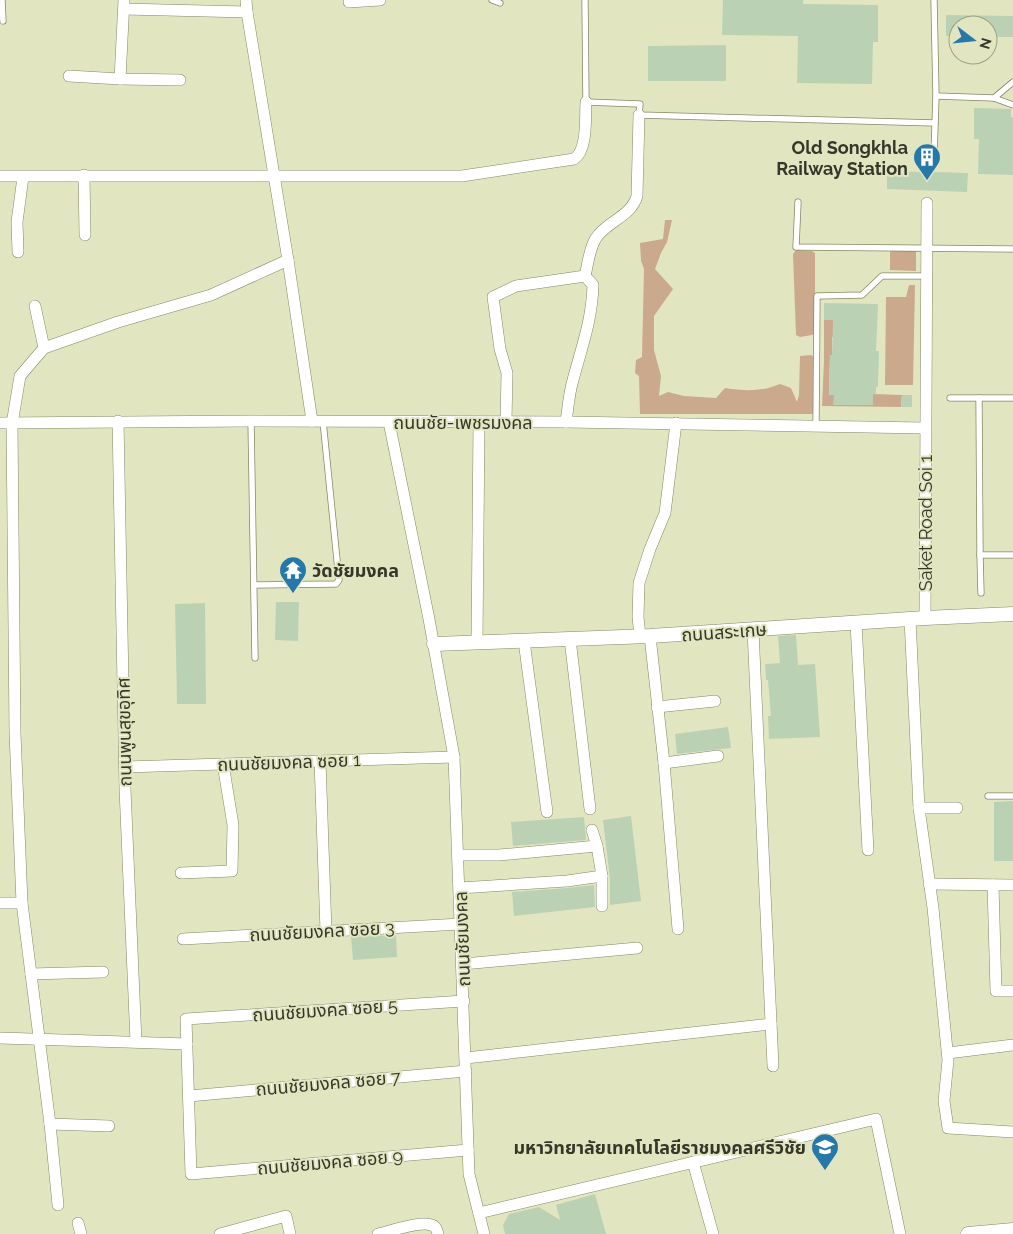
<svg xmlns="http://www.w3.org/2000/svg" width="1013" height="1234" viewBox="0 0 1013 1234" font-family="Raleway,'Noto Sans Thai',sans-serif">
<style>
.green{fill:#cba98c}
.building{fill:#bad2b3}
.lines{fill:none;stroke-linecap:round;stroke-linejoin:round}
.service-casing{stroke:#848866;stroke-width:7}
.minor-casing{stroke:#848866;stroke-width:12}
.tertiary-casing{stroke:#848866;stroke-width:15}
.service{stroke:#fff;stroke-width:5.5}
.minor{stroke:#fff;stroke-width:11}
.tertiary{stroke:#fff;stroke-width:14}
.labels{text-anchor:middle;dominant-baseline:central;stroke-width:4;stroke-linejoin:round;paint-order:stroke}
.poi-label{font-size:18px;font-weight:bold;fill:#363729;stroke:#e1e6c1;text-anchor:end}
.street-label{font-size:18px;fill:#363729;stroke:#e1e6c1}
</style>
<rect width="100%" height="100%" fill="#e1e6c1"/>
<g class="green">
<path d="M665,220H672L667,242L661,253L655,269L673,289L654,316V350L661,376L659,396L668,392L684,396L716,398L725,388C745,391 761,392 780,384L791,388L797,402L799,395L800,356L811,355L814,357V414H640L639,376L635,373L636,360L642,357L644,269L641,261L640,243L663,239Z"/>
<path d="M796,250L812,251L815,253V332L812,335L800,337L796,335L793,254Z"/>
<path d="M890,250H916V271L890,270Z"/>
<path d="M909,285H915L913,385H885L886,297H906Z"/>
<path d="M824,320H837L836,337H832V355H830L829,394L834,395V405H873V394L902,395L901,407L822,406L824,361Z"/>
</g>
<g class="building">
<path d="M723,0H803V4L878,5V42H873L872,84L797,83L798,36L722,35Z"/>
<path d="M946,15L1013,16V37H988V25H958V36H946Z"/>
<path d="M726,45V81H648V46Z"/>
<path d="M974,108L1011,109V117H1013V175L978,174L979,139H974Z"/>
<path d="M923,166H932V172L968,173L967,192L887,189V171L923,172Z"/>
<path d="M824,303L878,304L876,351H879L878,387H876V395L873,394V405H833L834,395H829L830,355H832L833,320H824Z"/>
<path d="M902,395H912V407H901Z"/>
<path d="M276,602H299L298,641L275,640Z"/>
<path d="M205,603L206,704H177L175,604Z"/>
<path d="M796,635L798,665L815,664L820,737L769,739L768,716H771L768,680H766L765,664L780,663L778,636Z"/>
<path d="M728,727L731,748L677,754L675,734Z"/>
<path d="M1013,801V861H994V802Z"/>
<path d="M631,816L641,901L610,905V879L603,820Z"/>
<path d="M584,817L586,840L513,846L511,822Z"/>
<path d="M594,885L595,907L514,916L512,892L567,888Z"/>
<path d="M396,935L397,957L353,960L351,937Z"/>
<path d="M595,1194L606,1234H505L503,1225L509,1214L539,1207L560,1220L556,1205Z"/>
</g>
<g class="lines">
<g class="service-casing">
<g id="service">
<path d="M2,0L3,21"/>
<path d="M492,0L500,3"/>
<path d="M585,0L586,102L640,104L639,115L935,123"/>
<path d="M936,96L994,98L1013,82"/>
<path d="M994,98L1013,105"/>
<path d="M934,155L936,96L934,0"/>
<path d="M798,202L796,247L1013,249"/>
<path d="M950,398H1013"/>
<path d="M979,398L980,555H1013"/>
<path d="M251,421L255,658"/>
<path d="M816,426L817,296L862,295L882,276H926"/>
<path d="M980,555L981,593"/>
<path d="M255,585L336,584L339,580L323,421"/>
<path d="M988,796H1013"/>
</g>
</g>
<g class="minor-casing">
<g id="minor">
<path d="M246,0L247,12L288,260L312,421"/>
<path d="M349,2L380,0"/>
<path d="M124,9L247,12"/>
<path d="M69,76L120,79L180,80"/>
<path d="M120,79L124,0"/>
<path d="M84,175L85,235"/>
<path d="M0,176H462L574,159C588,150 585,117 586,102"/>
<path d="M18,252L17,222L23,177"/>
<path d="M585,276C588,264 589,249 596,238C607,221 631,217 637,196L639,115"/>
<path d="M35,306L44,348"/>
<path d="M118,421L125,789L136,1042"/>
<path d="M389,422L429,619L454,757L469,1174L484,1234"/>
<path d="M506,422L507,373L500,349L493,297L516,286L585,276L593,285C592,320 582,346 573,380C569,393 568,408 566,422"/>
<path d="M0,423L251,421L566,422L925,428"/>
<path d="M925,618L927,203"/>
<path d="M910,619L919,808L933,908L948,1060L944,1101L948,1128L1013,1132"/>
<path d="M856,623L868,850"/>
<path d="M753,630L773,1066"/>
<path d="M640,636L638,617L639,583L650,549L665,513L676,423"/>
<path d="M650,636L664,763L678,929"/>
<path d="M570,639L590,809"/>
<path d="M524,641L547,812"/>
<path d="M477,642L479,422"/>
<path d="M657,707L715,701"/>
<path d="M320,761L326,931"/>
<path d="M664,763L718,756"/>
<path d="M125,767L454,757"/>
<path d="M919,808H957"/>
<path d="M592,830L597,846"/>
<path d="M458,855H499L597,846L602,876V906"/>
<path d="M181,873L232,871L233,825L223,764"/>
<path d="M929,884L1013,885"/>
<path d="M993,885L996,991H1013"/>
<path d="M460,888L567,881L602,876"/>
<path d="M0,903H22"/>
<path d="M183,939L461,924"/>
<path d="M463,964L637,948"/>
<path d="M31,974L103,972"/>
<path d="M464,1001L186,1019L191,1174L468,1150"/>
<path d="M0,1038L187,1044"/>
<path d="M948,1053L1013,1045"/>
<path d="M466,1058L771,1024"/>
<path d="M189,1096L466,1071"/>
<path d="M50,1124L109,1126"/>
<path d="M693,1162L713,1234"/>
<path d="M58,1205L50,1124L22,903L15,733L12,424L20,376L44,348L118,322L211,295L288,260"/>
<path d="M479,1213L876,1119L900,1234"/>
<path d="M78,1223L81,1234"/>
<path d="M220,1234L286,1216L290,1234"/>
<path d="M378,1234C391,1231 420,1221 431,1225C436,1226 437,1230 438,1234"/>
</g>
</g>
<g class="tertiary-casing">
<g id="tertiary">
<path d="M434,644L650,636L925,618L1013,614"/>
<path d="M968,1234L1013,1230"/>
</g>
</g>
<use href="#service" class="service"/>
<use href="#minor" class="minor"/>
<use href="#tertiary" class="tertiary"/>
</g>
<defs>
<g id="building-pin" transform="scale(1.4375)"><path d="M0 17L-7.5 6A9.5 9.5 0 1 1 7.5 6Z" fill="#2678a9" stroke="#e1e6c1"/><path d="M-4-6H4V6H1V3H-1V6H-4ZM-2.5-4.3h1.7v1.8h-1.7ZM.8-4.3h1.7v1.8H.8ZM-2.5-1h1.7V.8h-1.7ZM.8-1h1.7V.8H.8Z" fill="#fff"/></g>
<g id="temple-pin" transform="scale(1.4375)"><path d="M0 17L-7.5 6A9.5 9.5 0 1 1 7.5 6Z" fill="#2678a9" stroke="#e1e6c1"/><path d="M0-6L5-2H3V0L6.5 2.5H4V6H1.5V3h-3V6H-4V2.5H-6.5L-3 0V-2H-5Z" fill="#fff"/></g>
<g id="university-pin" transform="scale(1.4375)"><path d="M0 17L-7.5 6A9.5 9.5 0 1 1 7.5 6Z" fill="#2678a9" stroke="#e1e6c1"/><path d="M0-5L7-2L0 1L-7-2ZM-4 1L0 2.5L4 1V4Q0 6-4 4Z" fill="#fff"/></g>
</defs>
<g fill-rule="evenodd">
<use href="#building-pin" x="927" y="157"/>
<use href="#temple-pin" x="293" y="570"/>
<use href="#university-pin" x="825" y="1147"/>
</g>
<g class="labels">
<g class="poi-label">
<text x="908" y="147">Old Songkhla<tspan x="908" dy="21">Railway Station</tspan></text>
<text x="312" y="570" text-anchor="start">วัดชัยมงคล</text>
<text x="806" y="1147">มหาวิทยาลัยเทคโนโลยีราชมงคลศรีวิชัย</text>
</g>
<g class="street-label">
<text x="463" y="422">ถนนชัย-เพชรมงคล</text>
<text transform="translate(925 523) rotate(-90)">Saket Road Soi 1</text>
<text transform="translate(724 632) rotate(-4)">ถนนสระเกษ</text>
<text transform="translate(124 732) rotate(-91)">ถนนพูนสุขอุทิศ</text>
<text transform="translate(289 762) rotate(-2)">ถนนชัยมงคล ซอย 1</text>
<text transform="translate(322 931) rotate(-3)">ถนนชัยมงคล ซอย 3</text>
<text transform="translate(462 939) rotate(-92)">ถนนชัยมงคล</text>
<text transform="translate(325 1010) rotate(-4)">ถนนชัยมงคล ซอย 5</text>
<text transform="translate(328 1083) rotate(-5)">ถนนชัยมงคล ซอย 7</text>
<text transform="translate(330 1162) rotate(-5)">ถนนชัยมงคล ซอย 9</text>
</g>
</g>
<g transform="translate(973 40) rotate(106)"><circle r="24" fill="#e1e6c1" stroke="#9da084"/>
<path d="M0-4L9 19L0 12L-9 19Z" fill="#2678a9"/>
<text y="-8" font-size="14" font-weight="bold" text-anchor="middle" fill="#363729">N</text>
</g>
</svg>
